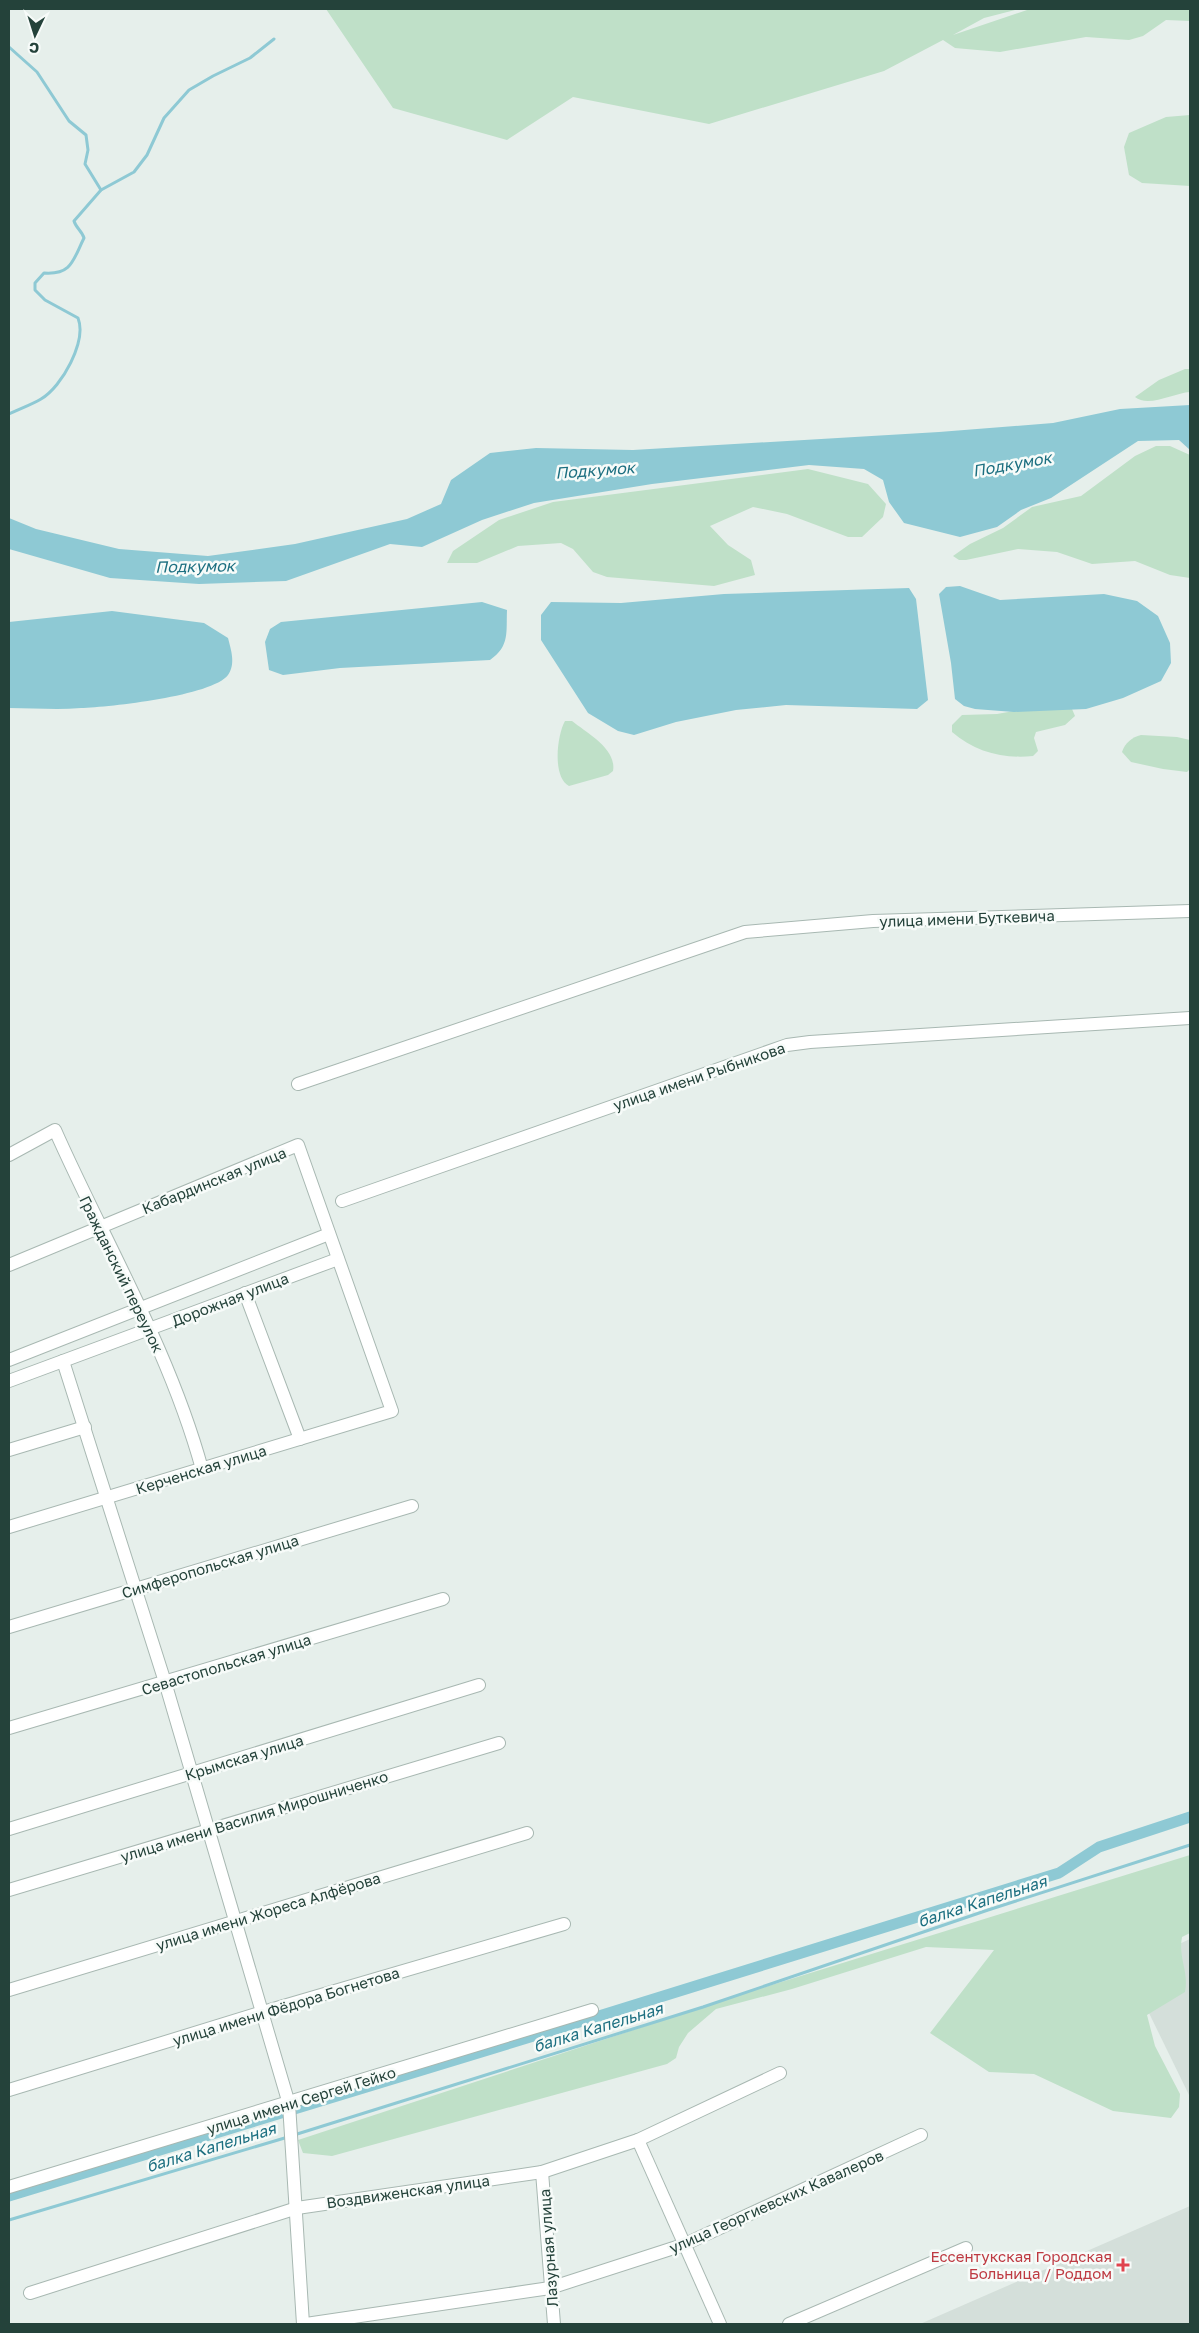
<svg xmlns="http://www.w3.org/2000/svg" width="1199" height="2333" viewBox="0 0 1199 2333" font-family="'Golos Text',sans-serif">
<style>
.built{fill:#d4dfda}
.green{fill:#bfe0c8}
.water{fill:#8ec9d4}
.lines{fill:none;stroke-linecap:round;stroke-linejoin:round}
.stream{stroke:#8ec9d4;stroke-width:3}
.canal{stroke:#8ec9d4;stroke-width:11}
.street-casing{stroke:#a8b8b2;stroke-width:14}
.street{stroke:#fff;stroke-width:12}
.health-dot{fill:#e0444e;stroke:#f7fbf9;stroke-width:2}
.labels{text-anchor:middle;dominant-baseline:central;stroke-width:5;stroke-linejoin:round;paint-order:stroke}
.street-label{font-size:15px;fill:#24423a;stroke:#f7fbf9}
.health-label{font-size:15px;fill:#be3a42;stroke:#f7fbf9;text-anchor:end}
.water-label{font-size:16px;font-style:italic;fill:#1c6f80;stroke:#f7fbf9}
</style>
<rect width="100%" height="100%" fill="#e6efeb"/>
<g class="built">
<path d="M1190,1939V2097L1127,1968Z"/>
<path d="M1190,2206V2324H920Z"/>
</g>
<g class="green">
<path d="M326,9H1019L984,18L953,35L1030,9H1190V21L1166,20L1143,36L1129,40L1086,37L1000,52L955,48L943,40L884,71L709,124L573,97L507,140L393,108Z"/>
<path d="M1190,115V186L1142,183L1129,175L1124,147L1129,133L1166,117Z"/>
<path d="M1185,369H1190V392C1174,393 1148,408 1135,397L1159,380Z"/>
<path d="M1156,446H1170L1190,455V578L1170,575L1135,561L1092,564L1057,552L1018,549L966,560H959L953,556L970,544L1003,528L1032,507L1081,496L1135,456Z"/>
<path d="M808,469L868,484L886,504L883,517L862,537H848L787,514L753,507L710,526L728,545L751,560L755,575L714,586L607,577L593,572L573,549L561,543L518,546L477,563H447L453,551L499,520L553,502Z"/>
<path d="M1025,709H1072L1075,716L1065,725L1036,732L1034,738L1038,751L1033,756C1003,759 975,752 952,732V725L962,715L997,714Z"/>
<path d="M565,721H572C587,733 617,749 613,771L608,775L569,786C552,777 557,735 565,721Z"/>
<path d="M1141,735L1177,737L1190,740V769L1187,772L1163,769L1131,762L1122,752C1125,743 1132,737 1141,735Z"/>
<path d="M1190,1855V1933L1182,1937C1178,1958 1189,1971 1185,1992L1147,2015L1155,2046L1180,2094L1179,2107L1171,2118L1113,2111L1034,2074L989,2072L930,2033L994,1950L926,1947L792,1989L716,2009L688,2033L679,2047L676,2058L667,2064L332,2156L303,2153L298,2140L752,1991Z"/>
</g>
<g class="water">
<path d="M1190,405V450L1179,440L1138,441L1051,498L1021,510L997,527L960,537L904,523L889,502L883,480L864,469L809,465L652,484L534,503L482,520L422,547L390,544L286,581L199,584L110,578L9,549V518L36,529L119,549L208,556L295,544L407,519L441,504L451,480L490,453L536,448L633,450L939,432L1053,423L1120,409Z"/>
<path d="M960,586L1000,600L1104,594L1137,601L1158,616L1170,643L1171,663L1161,681L1123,698L1086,709L1014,712L975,709L964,706L955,699L951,663L939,594L946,587Z"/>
<path d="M909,588L916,599L928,700L917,709L786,705L736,710L676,722L634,735L618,731L588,713L541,640V615L551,602L621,603L724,594Z"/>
<path d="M482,602L507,610C506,632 510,646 490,660L340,668L283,675L269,670L265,642L270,629L281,622Z"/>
<path d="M112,611L204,623L228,638C231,650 236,664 228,675C212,696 110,707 81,708C57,710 33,708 9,708V622Z"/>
</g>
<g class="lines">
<g class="stream">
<path d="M9,47L37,72L69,121L86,135L88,150L85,164L101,190"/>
<path d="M9,414C19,409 31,405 41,399C62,387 87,341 78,318L45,300L35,290V283L44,273C72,275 73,260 84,238C82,231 76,228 74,221L101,190L134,172L147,155L164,118L189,90L213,76L250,58L274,39"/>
<path d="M294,2135L703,2007L988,1910L1190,1845"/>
<path d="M9,2220L288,2137"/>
</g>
<path class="canal" d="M9,2196L599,2016L1059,1873L1099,1847L1190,1817"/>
<g class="street-casing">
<g id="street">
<path d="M298,1084L745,932L873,921L1190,911"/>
<path d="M9,1155L55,1130C105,1243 169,1349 202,1469"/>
<path d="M342,1201L787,1045L810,1042L1190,1018"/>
<path d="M9,1265L298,1145L392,1411L9,1527"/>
<path d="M245,1293L300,1439"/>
<path d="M9,1360L329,1234"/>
<path d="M63,1361L165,1682L289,2104L303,2324"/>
<path d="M9,1381L338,1259"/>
<path d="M9,1450L85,1427"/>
<path d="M9,1627L412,1506"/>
<path d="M9,1728L443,1599"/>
<path d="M9,1829L479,1685"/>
<path d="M9,1890L499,1743"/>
<path d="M9,1990L527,1833"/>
<path d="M9,2090L263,2012L564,1924"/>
<path d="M638,2140L720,2324"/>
<path d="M542,2172L554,2324"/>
<path d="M9,2187L592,2010"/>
<path d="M30,2293L297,2208L542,2172L638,2140L780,2073"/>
<path d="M306,2324L550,2288L683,2245L921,2135"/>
<path d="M789,2324L966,2248"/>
</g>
</g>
<use href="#street" class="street"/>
</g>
<path class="health-dot" d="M1120.5 2257.5h5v5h5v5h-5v5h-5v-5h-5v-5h5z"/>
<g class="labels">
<g class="street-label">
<text transform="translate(967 918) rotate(-2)">улица имени Буткевича</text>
<text transform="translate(699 1076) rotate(-19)">улица имени Рыбникова</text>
<text transform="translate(214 1180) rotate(-22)">Кабардинская улица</text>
<text transform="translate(122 1274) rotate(64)">Гражданский переулок</text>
<text transform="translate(230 1299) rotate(-21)">Дорожная улица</text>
<text transform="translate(201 1469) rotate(-17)">Керченская улица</text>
<text transform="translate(210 1566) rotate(-17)">Симферопольская улица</text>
<text transform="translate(226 1664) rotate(-17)">Севастопольская улица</text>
<text transform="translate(244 1757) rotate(-17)">Крымская улица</text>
<text transform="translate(254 1816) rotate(-17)">улица имени Василия Мирошниченко</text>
<text transform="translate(268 1911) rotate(-17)">улица имени Жореса Алфёрова</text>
<text transform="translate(286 2006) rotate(-17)">улица имени Фёдора Богнетова</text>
<text transform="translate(301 2100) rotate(-17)">улица имени Сергей Гейко</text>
<text transform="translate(408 2191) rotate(-8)">Воздвиженская улица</text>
<text transform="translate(776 2201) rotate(-24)">улица Георгиевских Кавалеров</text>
<text transform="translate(548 2248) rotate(-94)">Лазурная улица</text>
</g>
<g class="health-label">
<text x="1112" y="2256">Ессентукская Городская<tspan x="1112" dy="17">Больница / Роддом</tspan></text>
</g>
<g class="water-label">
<text transform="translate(1012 464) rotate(-10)">Подкумок</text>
<text transform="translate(595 470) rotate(-4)">Подкумок</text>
<text transform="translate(195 566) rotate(-1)">Подкумок</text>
<text transform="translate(982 1901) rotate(-18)">балка Капельная</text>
<text transform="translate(598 2027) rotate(-17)">балка Капельная</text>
<text transform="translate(211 2147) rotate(-17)">балка Капельная</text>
</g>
</g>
<rect width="1199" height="2333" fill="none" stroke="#24423a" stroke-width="20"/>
<g transform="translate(35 35) rotate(184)" stroke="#f7fbf9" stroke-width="4" paint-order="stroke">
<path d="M0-4L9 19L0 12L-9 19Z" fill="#24423a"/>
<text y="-8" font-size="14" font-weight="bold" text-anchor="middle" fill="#24423a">С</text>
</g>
</svg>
